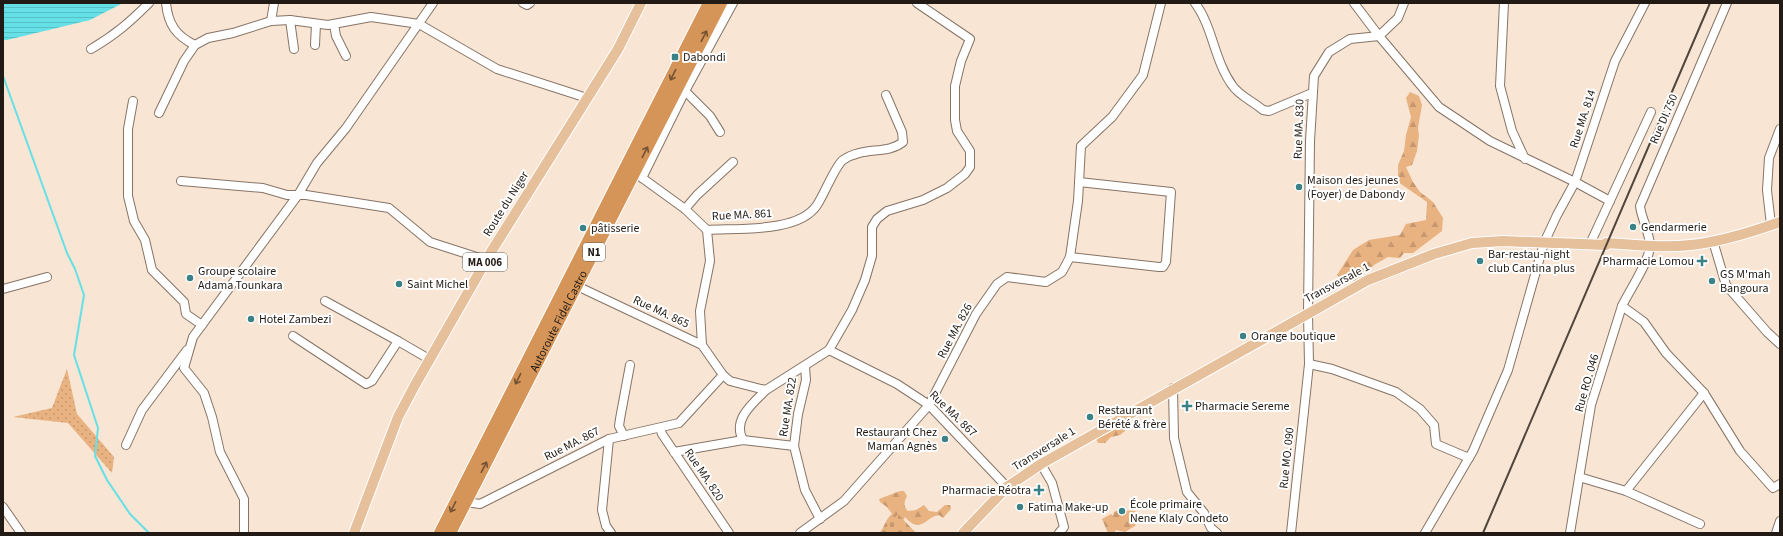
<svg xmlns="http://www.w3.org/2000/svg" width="1783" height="536" viewBox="0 0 1783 536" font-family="'Source Sans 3',sans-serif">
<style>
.grass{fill:url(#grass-dots)}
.forest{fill:url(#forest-firs)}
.cemetery{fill:url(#cemetery-stones)}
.water{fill:url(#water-rules)}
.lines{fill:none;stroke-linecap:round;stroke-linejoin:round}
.stream{stroke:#65e0e7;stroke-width:2}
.minor-casing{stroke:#867466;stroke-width:10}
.major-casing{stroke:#fff;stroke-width:12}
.highway-casing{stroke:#fff;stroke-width:14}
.minor{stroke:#fff;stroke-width:8}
.major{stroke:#e6bf9b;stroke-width:10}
.highway{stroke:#d69558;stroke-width:12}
.rail{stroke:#4f463d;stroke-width:2}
.oneway{stroke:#735233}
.poi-dot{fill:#3a8286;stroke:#fff;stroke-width:1.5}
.labels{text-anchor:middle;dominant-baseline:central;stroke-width:4;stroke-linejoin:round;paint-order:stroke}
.shield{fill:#fff;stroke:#645f5b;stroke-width:1}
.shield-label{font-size:11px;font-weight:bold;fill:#221b15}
.poi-label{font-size:12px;fill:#221b15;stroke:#fff;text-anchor:start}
.street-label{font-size:12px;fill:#221b15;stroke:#fff}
</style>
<defs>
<pattern id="grass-dots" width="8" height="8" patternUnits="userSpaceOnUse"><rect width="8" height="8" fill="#e8b281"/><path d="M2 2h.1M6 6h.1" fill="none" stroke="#c7986f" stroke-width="1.8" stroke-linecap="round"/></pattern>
<pattern id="forest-firs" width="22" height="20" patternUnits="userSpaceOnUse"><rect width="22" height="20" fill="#e8b281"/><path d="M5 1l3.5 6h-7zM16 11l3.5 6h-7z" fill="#c7986f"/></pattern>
<pattern id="cemetery-stones" width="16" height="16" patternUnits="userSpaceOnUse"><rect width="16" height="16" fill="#e8b281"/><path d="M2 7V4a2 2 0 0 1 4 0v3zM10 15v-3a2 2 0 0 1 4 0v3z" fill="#c7986f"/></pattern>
<pattern id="water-rules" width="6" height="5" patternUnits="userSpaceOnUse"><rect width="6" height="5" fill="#65e0e7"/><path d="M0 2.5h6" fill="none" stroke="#57c0c5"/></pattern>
</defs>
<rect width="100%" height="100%" fill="#f8e5d4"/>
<path class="grass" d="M67,369L77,414L114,457L112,473L68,423L13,417L52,408Z"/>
<g class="forest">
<path d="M1410,92L1419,96L1422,105L1418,128L1419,135L1417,151L1412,165L1406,167L1413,182L1420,192L1433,202L1443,218L1442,231L1413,253H1404L1400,258L1388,257L1374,265L1355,281H1344L1337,275L1353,250L1369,240L1400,235L1406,224L1426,220L1427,202L1398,182V165L1404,151L1406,135L1411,117L1406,98Z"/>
<path d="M1121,425L1124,426L1125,431L1120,435L1111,437L1105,443H1098L1096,439L1099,435L1115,430L1117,427Z"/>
<path d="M900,491H904L907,496C904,502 903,506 908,511L916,510L924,505L929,511L937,512L945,505H950L951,509L943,518L939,515C925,517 921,535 905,517C899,529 892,533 879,533C885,528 885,519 892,514L887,507L880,502L879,499Z"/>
<path d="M1118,510L1135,511L1138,514L1135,526L1125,532L1116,530L1114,533H1108L1102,519L1111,514L1113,516L1114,512Z"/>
</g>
<path class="cemetery" d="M898,514L916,533H881Z"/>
<path class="water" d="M3,3H123L90,20L7,40H3Z"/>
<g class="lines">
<path class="stream" d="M3,76L67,253L75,269L84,295L74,355L98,428L95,456L107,480L130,514L149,533"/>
<g class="minor-casing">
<g id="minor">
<path d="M166,3C168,24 176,36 195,45L208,38L233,33L271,21L290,20L328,25L371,17L419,24L497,69L587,98"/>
<path d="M523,3L527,5L530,3"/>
<path d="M1195,3C1213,27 1214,60 1232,85C1238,95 1254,102 1263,110L1269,111L1312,93"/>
<path d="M1354,3L1379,36L1439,107L1490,141L1575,182L1610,201"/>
<path d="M1504,3L1500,86L1512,131L1525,159"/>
<path d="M290,20L294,49"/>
<path d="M271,21L274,3"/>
<path d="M334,24L336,36L346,56"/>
<path d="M315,45L316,24"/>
<path d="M91,49C115,35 130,22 149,3"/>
<path d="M685,91L710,116L720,132"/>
<path d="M133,101L128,129V196L134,221L145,240L152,270L184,302L186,314L202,325"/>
<path d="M159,113L184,61L195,45"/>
<path d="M634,172L685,209L707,230C737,228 799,233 817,205C824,195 835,166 843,160C863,146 887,155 903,142L902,132L886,95"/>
<path d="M642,178L685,91L733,3"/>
<path d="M181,181L263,188L287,195H306L389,208L430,242L486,260"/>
<path d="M685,209L697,195L733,162"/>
<path d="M1771,225L1767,190L1769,158L1780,129"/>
<path d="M1713,241L1726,285L1767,332L1780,344"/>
<path d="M1590,244L1651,112"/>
<path d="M1070,257L1159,267H1163L1166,262L1171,192L1079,182"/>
<path d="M577,286L702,345L723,375L730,381L761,389L766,390L829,350L852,310L865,280L872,256V227L877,219L887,211L923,200L947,188L965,174L970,167V151L957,131L955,120V86L961,61L970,39L917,3"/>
<path d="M3,289L47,277"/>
<path d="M1622,306L1644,322L1666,353L1704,393L1740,451L1773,488L1780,484"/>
<path d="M293,336L366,384L372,381L398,341L325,301"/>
<path d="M398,341L429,359"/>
<path d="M702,345L700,311L710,261L707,230"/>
<path d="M829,350L897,384L929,405L1007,487"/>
<path d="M1309,364L1332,369L1396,392L1420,409L1434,425L1436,444L1469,458"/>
<path d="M805,367L806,380L798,414L794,446L805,490L820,519"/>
<path d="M1173,388L1174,438L1187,492L1204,513L1211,528L1217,533"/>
<path d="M660,428L662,434L729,533"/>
<path d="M624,436L619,426L620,419L630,365"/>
<path d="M609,439L602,510L606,526L611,533"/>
<path d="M743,440C732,420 752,404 766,390"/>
<path d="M126,445L142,410L187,350"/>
<path d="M674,452L743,440L794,446"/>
<path d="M1041,464L1052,483L1064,527L1059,533"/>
<path d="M1579,477L1626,491L1700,524"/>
<path d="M1626,491L1704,393"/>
<path d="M466,502L480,504L609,439L679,423L723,375"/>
<path d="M3,507L21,533"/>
<path d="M244,533V499L220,452L212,417L204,393L184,368L193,337L298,195L317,163L346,128L433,3"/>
<path d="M800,533L844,501L929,405L976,314L997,284L1007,277L1046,282L1062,272L1070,257L1078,201L1081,146L1112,117L1143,75L1161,3"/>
<path d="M1291,533L1309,364L1308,313L1310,141L1314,76L1329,52L1350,39L1379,36L1398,18L1404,3"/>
<path d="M1425,533L1473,451L1508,370L1544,243L1557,215L1575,182L1615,61L1645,3"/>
<path d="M1570,533L1591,405L1622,306C1629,291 1651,259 1650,245C1649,231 1641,217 1640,206L1727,3"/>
<path d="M1776,533L1780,521"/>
</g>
</g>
<g class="major-casing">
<g id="major">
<path d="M354,533L398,417L415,385L491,252L618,49L641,3"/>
<path d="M963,533L1007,487L1041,464L1368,280L1434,254L1472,243L1503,241L1606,245V243C1634,245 1663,248 1691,245C1721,242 1752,232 1780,222"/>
</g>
</g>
<g class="highway-casing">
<g id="highway">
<path d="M440,533L709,3"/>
<path id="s1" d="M450,533L721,3"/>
</g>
</g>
<use href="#minor" class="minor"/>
<use href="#major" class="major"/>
<use href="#highway" class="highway"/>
<path class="rail" d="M1483,533L1710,3"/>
</g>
<defs><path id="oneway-shaft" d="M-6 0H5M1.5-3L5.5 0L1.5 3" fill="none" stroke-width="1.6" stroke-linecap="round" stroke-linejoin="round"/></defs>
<g class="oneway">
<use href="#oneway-shaft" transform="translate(704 36) rotate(-63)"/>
<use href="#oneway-shaft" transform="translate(673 75) rotate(117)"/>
<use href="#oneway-shaft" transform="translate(645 152) rotate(-63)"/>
<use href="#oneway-shaft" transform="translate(518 379) rotate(117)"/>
<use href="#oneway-shaft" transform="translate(484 467) rotate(-63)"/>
<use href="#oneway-shaft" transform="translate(453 507) rotate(117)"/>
</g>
<g class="poi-dot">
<rect x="671" y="53" width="8" height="8" rx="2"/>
<circle cx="1299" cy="187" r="4"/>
<circle cx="1633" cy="227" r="4"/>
<circle cx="583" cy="228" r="4"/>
<circle cx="1480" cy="261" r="4"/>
<path d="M1700 255h4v4h4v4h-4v4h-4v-4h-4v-4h4z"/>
<circle cx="190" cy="278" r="4"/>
<circle cx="1712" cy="281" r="4"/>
<circle cx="399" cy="284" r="4"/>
<circle cx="251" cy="319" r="4"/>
<circle cx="1243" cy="336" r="4"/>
<path d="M1185 400h4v4h4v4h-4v4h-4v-4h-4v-4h4z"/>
<circle cx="1090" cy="417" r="4"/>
<circle cx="945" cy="439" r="4"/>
<path d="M1037 484h4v4h4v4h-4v4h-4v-4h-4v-4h4z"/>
<circle cx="1020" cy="507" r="4"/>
<circle cx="1122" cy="511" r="4"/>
</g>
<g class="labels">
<g class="shield">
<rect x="583" y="243" width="22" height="18" rx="3"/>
<rect x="463" y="253" width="44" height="18" rx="3"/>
</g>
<g class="shield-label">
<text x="594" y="252">N1</text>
<text x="485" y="262">MA 006</text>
</g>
<g class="poi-label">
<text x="683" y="57">Dabondi</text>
<text x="1307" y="180">Maison des jeunes<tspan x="1307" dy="14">(Foyer) de Dabondy</tspan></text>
<text x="1641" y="227">Gendarmerie</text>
<text x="591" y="228">pâtisserie</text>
<text x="1488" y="254">Bar-restau-night<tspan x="1488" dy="14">club Cantina plus</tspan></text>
<text x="1694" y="261" text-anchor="end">Pharmacie Lomou</text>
<text x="198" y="271">Groupe scolaire<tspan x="198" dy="14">Adama Tounkara</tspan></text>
<text x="1720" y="274">GS M'mah<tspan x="1720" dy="14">Bangoura</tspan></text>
<text x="407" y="284">Saint Michel</text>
<text x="259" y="319">Hotel Zambezi</text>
<text x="1251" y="336">Orange boutique</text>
<text x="1195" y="406">Pharmacie Sereme</text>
<text x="1098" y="410">Restaurant<tspan x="1098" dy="14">Bérété &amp; frère</tspan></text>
<text x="937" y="432" text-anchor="end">Restaurant Chez<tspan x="937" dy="14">Maman Agnès</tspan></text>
<text x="1031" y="490" text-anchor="end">Pharmacie Réotra</text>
<text x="1130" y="504">École primaire<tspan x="1130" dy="14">Nene Klaly Condeto</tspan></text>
<text x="1028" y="507">Fatima Make-up</text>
</g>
<g class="street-label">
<text transform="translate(1583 119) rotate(-72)">Rue MA. 814</text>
<text transform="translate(1664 119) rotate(-67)">Rue DI.750</text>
<text transform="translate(1299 129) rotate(-88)">Rue MA. 830</text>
<text transform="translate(506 204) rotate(-58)">Route du Niger</text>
<text transform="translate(742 215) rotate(-3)">Rue MA. 861</text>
<text transform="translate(1337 283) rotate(-28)">Transversale 1</text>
<text transform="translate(661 312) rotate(25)">Rue MA. 865</text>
<text stroke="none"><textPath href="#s1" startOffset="238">Autoroute Fidel Castro</textPath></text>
<text transform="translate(955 331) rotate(-62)">Rue MA. 826</text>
<text transform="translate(1587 383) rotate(-74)">Rue RO. 046</text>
<text transform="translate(788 407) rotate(-81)">Rue MA. 822</text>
<text transform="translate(953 414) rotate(44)">Rue MA. 867</text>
<text transform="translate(572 444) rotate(-27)">Rue MA. 867</text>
<text transform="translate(1044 449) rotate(-32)">Transversale 1</text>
<text transform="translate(1287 458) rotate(-84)">Rue MO. 090</text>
<text transform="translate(704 475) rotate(56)">Rue MA. 820</text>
</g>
</g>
<rect width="1783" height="536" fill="none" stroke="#221b15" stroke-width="8"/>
</svg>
